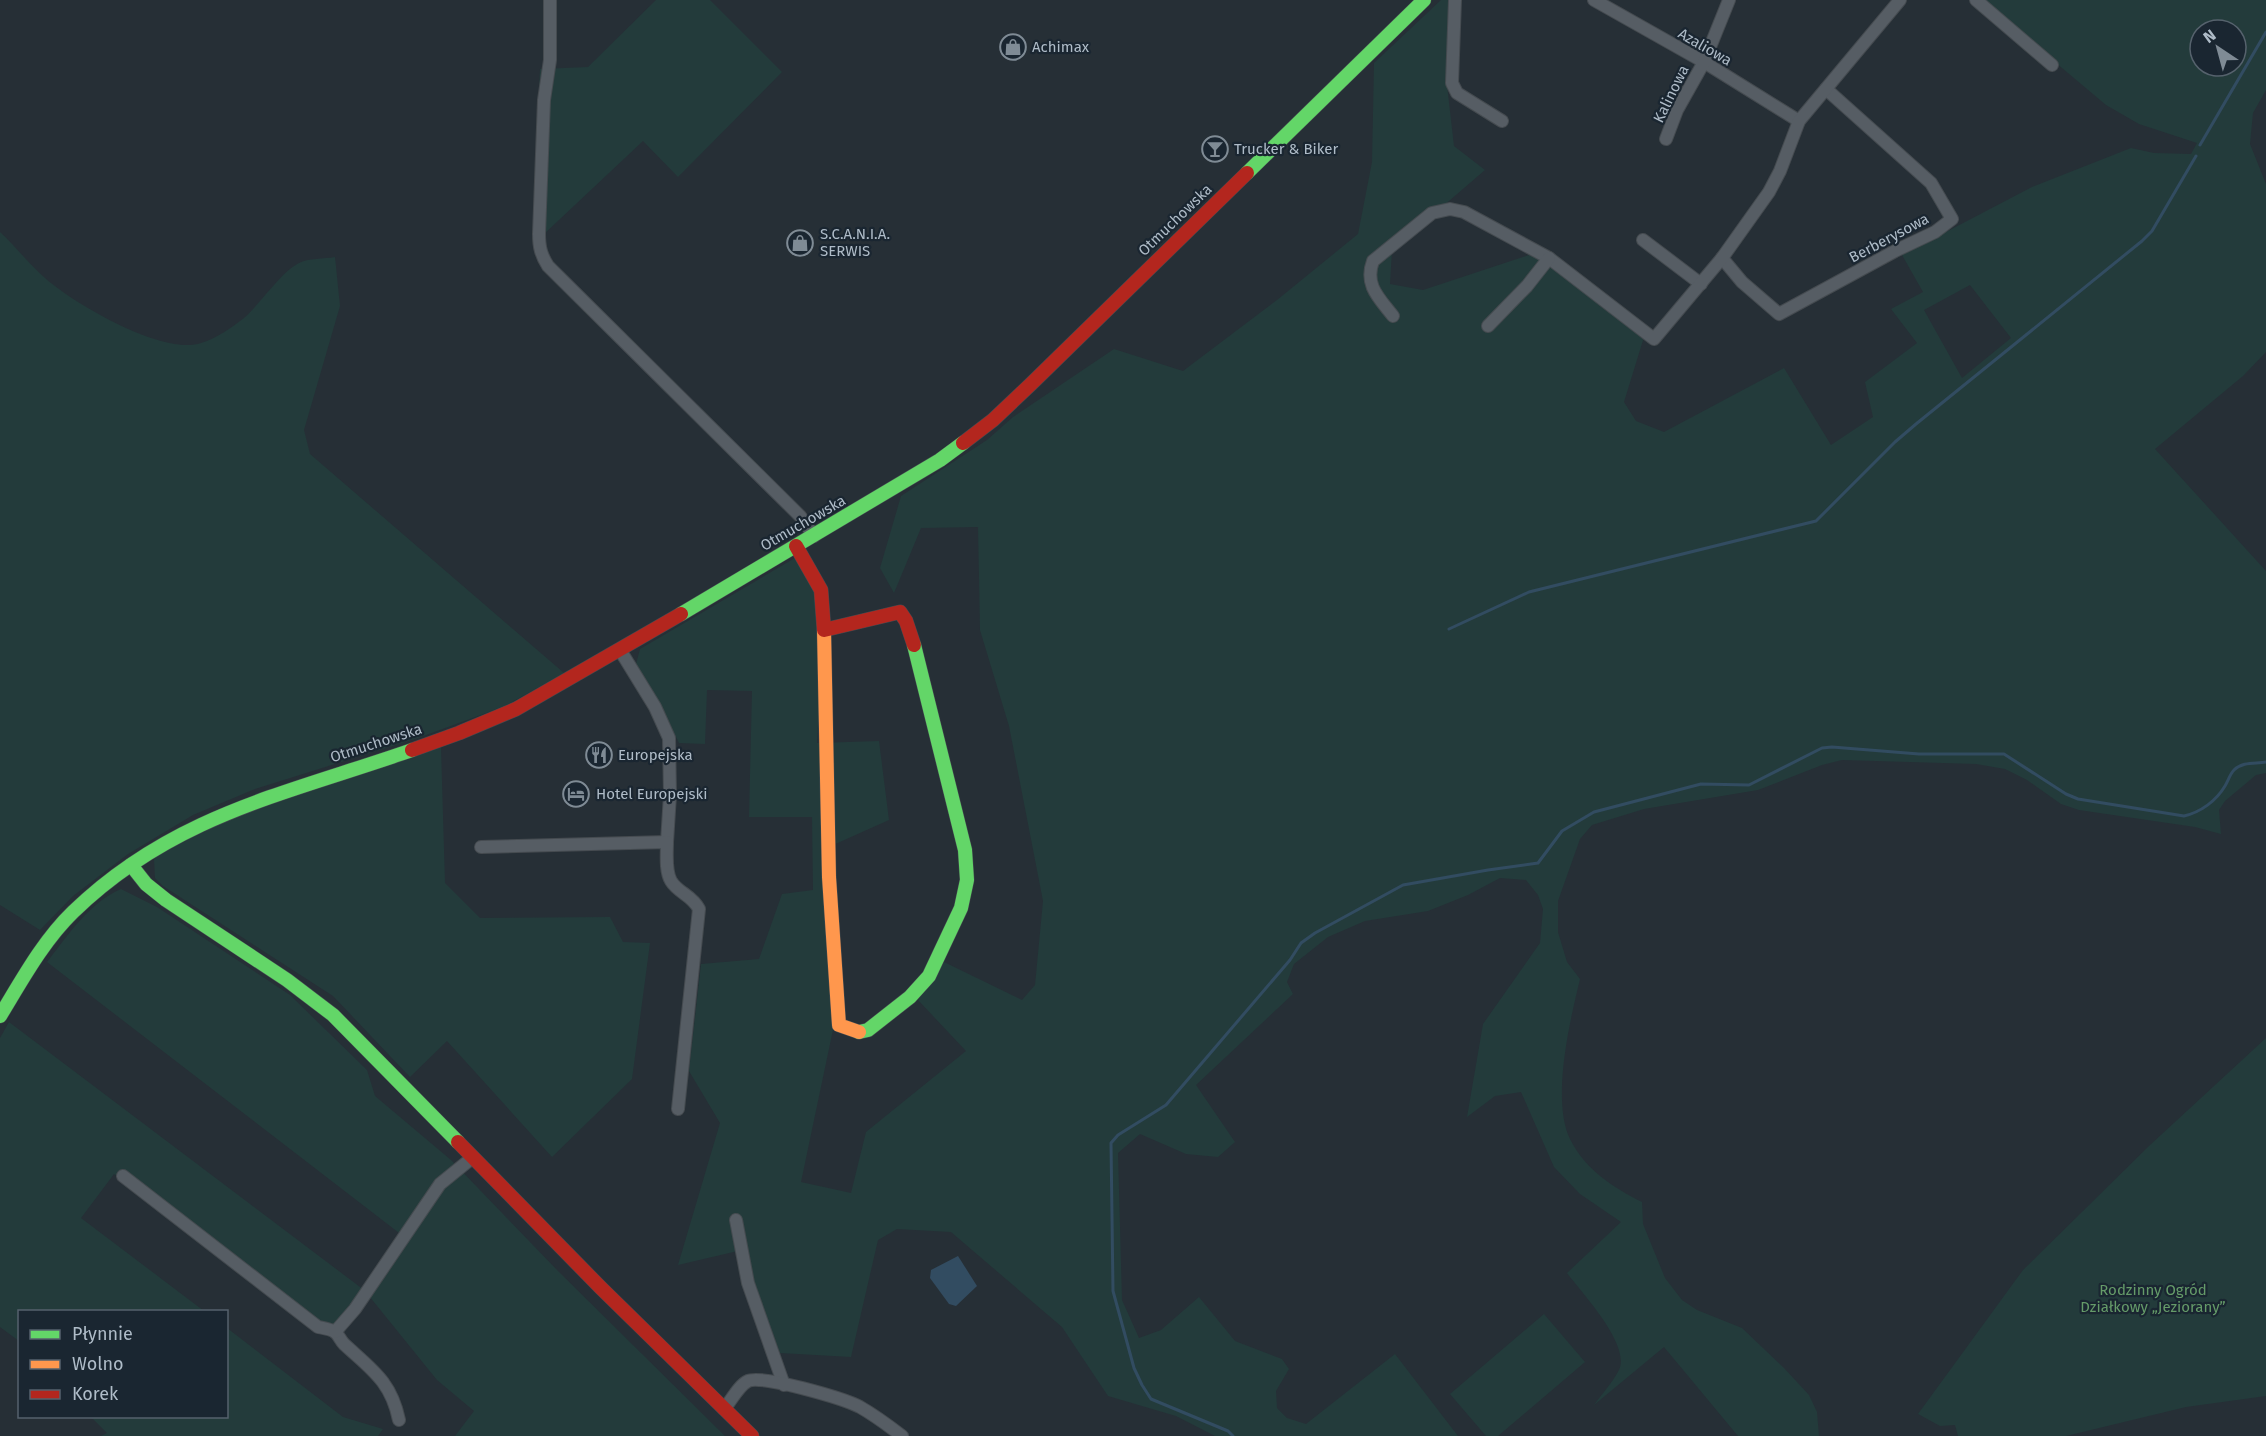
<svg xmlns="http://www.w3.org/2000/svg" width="2266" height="1436" viewBox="0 0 2266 1436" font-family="'Fira Sans',sans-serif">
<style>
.green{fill:#233b3b;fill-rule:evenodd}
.water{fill:#324c61}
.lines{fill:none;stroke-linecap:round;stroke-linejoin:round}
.stream{stroke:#324c61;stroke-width:3}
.street-casing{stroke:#454b50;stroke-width:14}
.fast-casing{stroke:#454b50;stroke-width:15}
.slow-casing{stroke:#454b50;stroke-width:15}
.jam-casing{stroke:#454b50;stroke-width:15}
.street{stroke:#565d64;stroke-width:12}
.fast{stroke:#63d668;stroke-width:14}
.slow{stroke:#ff974d;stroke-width:14}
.jam{stroke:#b3261e;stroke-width:14}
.labels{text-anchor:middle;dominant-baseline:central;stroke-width:4.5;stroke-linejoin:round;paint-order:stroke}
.poi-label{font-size:15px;fill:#afbcc8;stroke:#1a2631;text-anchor:start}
.street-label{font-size:15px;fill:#afbcc8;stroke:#1a2631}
.park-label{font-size:15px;fill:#659b69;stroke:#1a2631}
</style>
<rect width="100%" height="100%" fill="#262f36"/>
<g class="green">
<path d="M656,0H710L782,72L678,177L643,141L543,235L544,187L534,190L540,69L588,67Z"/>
<path d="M1441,0H1450L1447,85L1454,146L1485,170L1392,250L1390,284L1423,290L1535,253L1644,337L1624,402L1636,421L1664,432L1784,368L1831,445L1873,417L1865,382L1917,343L1891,309L1923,292L1902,255L2032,187L2131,148L2154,153L2191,154L2197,143L2139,124L2106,105L1981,0H2266V90L2253,113L2250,144L2266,184V352L2243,376L2155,449L2266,571V773L2256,775L2225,801L2219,810L2221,834L2195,827L2079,810L2061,804L2027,780L2005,769L1976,764L1842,760L1822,765L1758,790L1644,809L1592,825L1580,839L1558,901V932L1567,962L1580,979C1570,1021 1551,1099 1570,1139C1585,1169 1612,1187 1642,1202L1643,1224L1665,1278L1682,1300L1697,1310L1742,1328L1784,1368L1809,1395L1817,1412L1819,1436H1738L1664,1347L1594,1405C1602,1394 1612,1383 1619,1370C1631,1345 1582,1293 1567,1273L1621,1222L1580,1194L1554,1167L1521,1092L1495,1096L1467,1117L1483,1024L1540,943L1543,909L1538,895L1526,880L1500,878L1468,895L1428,911L1365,921L1328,937L1294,964L1287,982L1293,994L1196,1085L1235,1142L1218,1157L1186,1154L1140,1134L1118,1153L1122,1300L1139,1338L1161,1330L1199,1297L1235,1341L1282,1359L1289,1369L1276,1391L1277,1408L1287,1418L1306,1424L1395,1354L1458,1436H1215L1176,1416L1108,1396L1062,1327L951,1232L897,1229L878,1240L851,1357L780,1353L742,1250L678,1265L720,1123L689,1071L701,964L759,959L782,894L813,890L812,817H749L752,691L707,690L705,744L679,743L658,700L636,664L640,649L795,558L815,590L820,690L817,743L879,741L889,820L822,850L834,1025L801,1182L851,1193L866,1132L966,1051L918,1000L944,962L1022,1000L1035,985L1043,901L1009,726L980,630L978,527L921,528L894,593L880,568L901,496L987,440L1013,417L1114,349L1183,371L1277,300L1358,234L1372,162L1374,63ZM2200,30H2236V66H2200ZM1970,285L2011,338L1962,378L1924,310Z"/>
<path d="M0,232C16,247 29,264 45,278C73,303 163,356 201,343C217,338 231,328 244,318C260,304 282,271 299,263C308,258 324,259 335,257L340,306L304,430L310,454L564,673L505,706L418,738L255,789L193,815L128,854L73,896L40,930L0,905Z"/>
<path d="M441,747L445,883L480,918L610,917L623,942L650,943L632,1079L552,1157L447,1041L410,1077L333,996L163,886L155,878L154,859L160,853L233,814Z"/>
<path d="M121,889L157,907L290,995L367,1070L375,1096L451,1160L558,1271L725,1436H455L474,1411L437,1380L365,1291L329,1336L114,1174L81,1218L204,1311L20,1312L19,1341L0,1327V1038L9,1022L364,1290L403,1236L47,962C68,935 89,903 121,889Z"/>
<path d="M2266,1038V1396L2186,1407L2066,1436H1958L1955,1425L1940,1426L1918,1414L2023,1270L2149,1146Z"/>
<path d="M1544,1314L1585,1362L1498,1436H1486L1450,1394Z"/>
<path d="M227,1328L343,1417L383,1429L378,1436H101L107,1433L91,1417L226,1416Z"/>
</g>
<path class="water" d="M958,1256L977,1286L956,1306L949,1304L930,1278L931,1270Z"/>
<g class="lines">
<g class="stream">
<path d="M2200,145L2266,32"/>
<path d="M1449,629L1529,592L1816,521L1895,442L1916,424L2142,241L2152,231L2196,156"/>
<path d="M1233,1436L1228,1431L1151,1399L1142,1385L1134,1368L1113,1291L1111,1143L1118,1135L1166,1105L1290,960L1301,943L1315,933L1403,885L1488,870L1538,863L1562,831L1594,812L1701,784L1749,785L1822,748L1832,747L1919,754H2004L2066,794L2078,799L2184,816C2201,812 2216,801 2225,786C2228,781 2230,774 2234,770C2243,761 2256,764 2266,762"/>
</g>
<g class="street-casing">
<g id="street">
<path d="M550,0V60L544,100L539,234C539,247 541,255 548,266L800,516L814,536"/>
<path d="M1455,0L1452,83L1457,93L1502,121"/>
<path d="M1594,0L1704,62L1799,121"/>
<path d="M1976,0L2052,65"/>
<path d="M1666,139L1677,110L1704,62L1729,0"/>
<path d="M1643,240L1701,284"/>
<path d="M1722,258L1742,282L1779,314L1895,251L1935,232L1952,219L1931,183L1826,89"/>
<path d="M1393,316C1379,298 1364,285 1373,261L1432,213L1450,209L1464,212L1549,258L1654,339L1722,258L1769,192L1780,171L1799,121L1900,0"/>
<path d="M1488,326L1527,286L1549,258"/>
<path d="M620,650L655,707L669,738L670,795L667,842"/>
<path d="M481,847L667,842C667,853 665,871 671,881C678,893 692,895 699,909L678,1109"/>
<path d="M123,1176L318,1327C323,1328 332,1329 336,1333C339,1336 341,1341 344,1344C371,1369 391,1381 399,1420"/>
<path d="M736,1220L748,1283L784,1385"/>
<path d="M335,1332L355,1309L440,1184L472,1158"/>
<path d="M724,1409C731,1401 739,1385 748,1381C761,1374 845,1399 860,1407C874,1415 889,1426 902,1436"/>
</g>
</g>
<g class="fast-casing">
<g id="fast">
<path d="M1247,173L1424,0"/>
<path d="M681,614L940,460L963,443"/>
<path d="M131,865L146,884L166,900L287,980L333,1015L458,1142"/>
<path d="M0,1016C22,980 43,941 73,912C173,815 286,794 412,750"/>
<path d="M859,1032L868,1030L910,997L929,976L961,908L967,880L965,850L914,645"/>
</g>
</g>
<g class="slow-casing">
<path id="slow" d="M824,630L829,877L839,1025L859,1032"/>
</g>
<g class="jam-casing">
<g id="jam">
<path d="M963,443L993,420L1031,384L1247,173"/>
<path d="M796,546L821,590L824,630L900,612L906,621L914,645"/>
<path d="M412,750L459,733L516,709L681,614"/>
<path d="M458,1142L601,1288L752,1436"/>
</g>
</g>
<use href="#street" class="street"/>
<use href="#fast" class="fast"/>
<use href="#slow" class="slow"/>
<use href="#jam" class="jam"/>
</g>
<defs>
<g id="shop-ring" transform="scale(1.35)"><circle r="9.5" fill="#1a2631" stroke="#7f8b95" stroke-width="1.5"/><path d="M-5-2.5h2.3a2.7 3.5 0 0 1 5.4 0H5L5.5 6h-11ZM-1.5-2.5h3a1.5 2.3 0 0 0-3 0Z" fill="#7f8b95"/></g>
<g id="bar-ring" transform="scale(1.35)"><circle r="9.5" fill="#1a2631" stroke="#7f8b95" stroke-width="1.5"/><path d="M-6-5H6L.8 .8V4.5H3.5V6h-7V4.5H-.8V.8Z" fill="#7f8b95"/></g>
<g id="restaurant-ring" transform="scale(1.35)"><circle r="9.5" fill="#1a2631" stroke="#7f8b95" stroke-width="1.5"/><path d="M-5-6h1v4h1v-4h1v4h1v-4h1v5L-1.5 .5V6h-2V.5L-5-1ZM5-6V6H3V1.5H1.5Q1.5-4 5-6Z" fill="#7f8b95"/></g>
<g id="hotel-ring" transform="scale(1.35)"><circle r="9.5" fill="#1a2631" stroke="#7f8b95" stroke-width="1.5"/><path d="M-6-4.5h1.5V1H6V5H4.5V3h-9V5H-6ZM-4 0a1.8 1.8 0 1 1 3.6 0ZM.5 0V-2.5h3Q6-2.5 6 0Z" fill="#7f8b95"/></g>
</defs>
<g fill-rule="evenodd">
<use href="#shop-ring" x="1013" y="47"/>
<use href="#bar-ring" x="1215" y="149"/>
<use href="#shop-ring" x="800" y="243"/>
<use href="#restaurant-ring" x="599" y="755"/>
<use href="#hotel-ring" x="576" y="794"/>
</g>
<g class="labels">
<g class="poi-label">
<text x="1032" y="47">Achimax</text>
<text x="1234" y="149">Trucker &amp; Biker</text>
<text x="820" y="234">S.C.A.N.I.A.<tspan x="820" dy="17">SERWIS</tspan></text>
<text x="618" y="755">Europejska</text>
<text x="596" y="794">Hotel Europejski</text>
</g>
<g class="street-label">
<text transform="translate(1705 47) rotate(30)">Azaliowa</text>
<text transform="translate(1671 94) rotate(-64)">Kalinowa</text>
<text transform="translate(1175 220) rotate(-44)">Otmuchowska</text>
<text transform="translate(1889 238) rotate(-28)">Berberysowa</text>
<text transform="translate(803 523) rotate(-30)">Otmuchowska</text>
<text transform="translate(376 743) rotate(-18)">Otmuchowska</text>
</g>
<g class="park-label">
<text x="2153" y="1290">Rodzinny Ogród<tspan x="2153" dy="17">Działkowy „Jeziorany”</tspan></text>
</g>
</g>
<rect x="18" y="1310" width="210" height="108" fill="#1a2631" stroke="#56626d" stroke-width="1.5"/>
<rect x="30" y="1330" width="30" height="9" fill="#63d668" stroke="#56626d" stroke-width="1.5"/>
<text x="72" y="1340" font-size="18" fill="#afbcc8">Płynnie</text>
<rect x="30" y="1360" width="30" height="9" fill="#ff974d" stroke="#56626d" stroke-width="1.5"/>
<text x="72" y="1370" font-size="18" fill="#afbcc8">Wolno</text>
<rect x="30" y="1390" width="30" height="9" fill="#b3261e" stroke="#56626d" stroke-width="1.5"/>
<text x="72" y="1400" font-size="18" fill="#afbcc8">Korek</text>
<g transform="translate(2218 48) rotate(324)"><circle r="28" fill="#1a2631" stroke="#56626d" stroke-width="1.5"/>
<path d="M0-4.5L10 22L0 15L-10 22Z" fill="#7f8b95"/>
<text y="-9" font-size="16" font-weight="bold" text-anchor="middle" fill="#afbcc8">N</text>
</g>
</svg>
